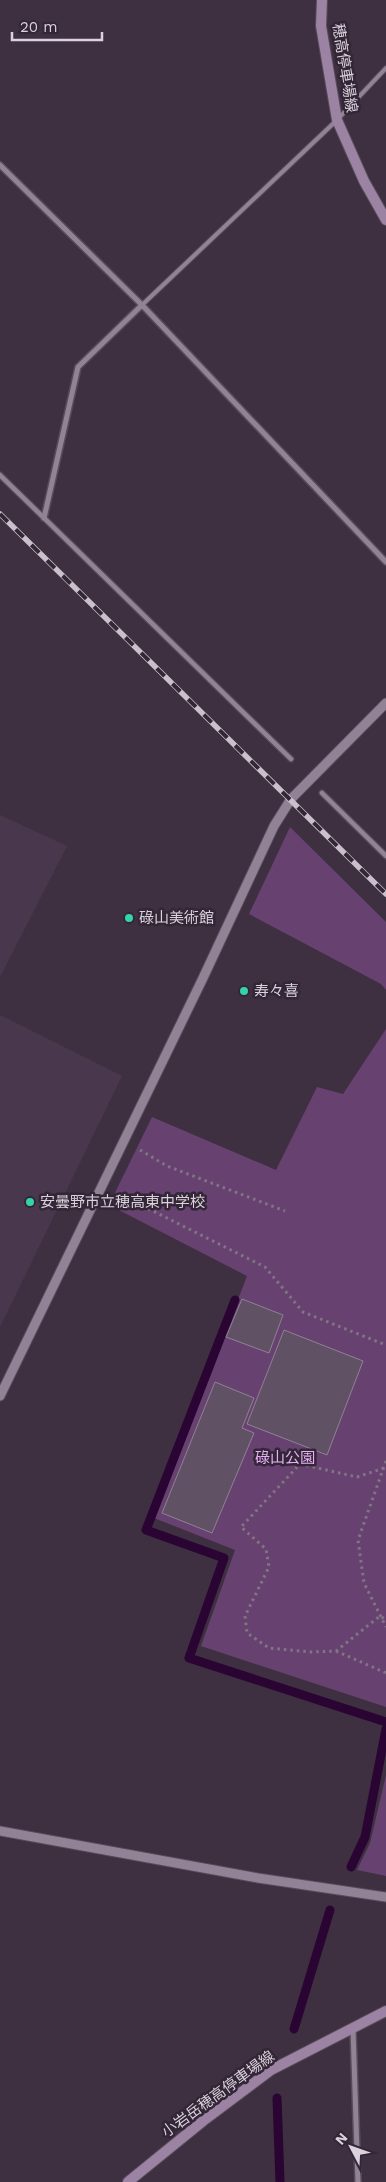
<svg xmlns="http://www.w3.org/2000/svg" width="386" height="2182" viewBox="0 0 386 2182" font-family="'Work Sans','Noto Sans JP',sans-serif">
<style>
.built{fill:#49374e}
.green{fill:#674271}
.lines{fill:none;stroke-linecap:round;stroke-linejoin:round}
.stream{stroke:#2a0433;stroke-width:9}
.building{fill:#605164;stroke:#908194}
.service-casing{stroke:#574c5a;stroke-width:6}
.pedestrian-casing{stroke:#574c5a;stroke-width:7}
.minor-casing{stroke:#574c5a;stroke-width:8}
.tertiary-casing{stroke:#574c5a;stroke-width:11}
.secondary-casing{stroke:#574c5a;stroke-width:12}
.path{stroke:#817584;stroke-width:3;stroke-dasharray:2.5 4;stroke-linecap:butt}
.service{stroke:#928296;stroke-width:4}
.pedestrian{stroke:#928296;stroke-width:4.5}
.minor{stroke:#928296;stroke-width:5}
.tertiary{stroke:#928296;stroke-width:9}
.secondary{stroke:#9c82a3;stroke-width:10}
.rail-casing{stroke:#cac0cc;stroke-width:5.5}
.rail{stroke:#332637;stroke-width:4;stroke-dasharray:11;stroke-linecap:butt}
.poi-dot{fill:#34d4a8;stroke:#332637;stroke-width:2}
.labels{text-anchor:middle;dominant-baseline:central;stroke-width:5;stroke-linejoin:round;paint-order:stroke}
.street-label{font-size:15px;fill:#dad1dc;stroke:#332637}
.poi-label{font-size:15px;fill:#dad1dc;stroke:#332637;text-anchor:start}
.park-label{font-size:15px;fill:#e9b0f8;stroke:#332637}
</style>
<rect width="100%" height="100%" fill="#3e3041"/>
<g class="built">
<path d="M0,815L67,846L0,977Z"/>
<path d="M0,1015L122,1076L0,1327Z"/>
</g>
<g class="green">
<path d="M290,827L386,922V990L381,984L249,914Z"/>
<path d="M386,1029V1707L201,1646L235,1550L154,1518L247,1276L109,1205L152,1117L276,1170L317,1087L343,1094Z"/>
<path d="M386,1775V1876L357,1870L370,1843Z"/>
</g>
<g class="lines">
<g class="stream">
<path d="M235,1300L146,1530L224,1558L189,1658L386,1722"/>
<path d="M351,1867L365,1837L386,1729"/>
<path d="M294,2029L330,1910"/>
<path d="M277,2098L280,2182"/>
</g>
</g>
<g class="building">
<path d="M242,1299L283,1315L269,1353L226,1337Z"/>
<path d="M284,1330L363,1361L327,1455L247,1424Z"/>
<path d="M215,1382L254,1398L242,1428L254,1433L212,1533L162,1513Z"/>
</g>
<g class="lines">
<g class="service-casing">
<path id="service" d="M142,305L337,120L386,68"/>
</g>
<g class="pedestrian-casing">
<g id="pedestrian">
<path d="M0,475L291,759"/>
<path d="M322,793L386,856"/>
</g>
</g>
<g class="minor-casing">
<g id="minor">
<path d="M0,165L142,305L386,562"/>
<path d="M44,518L78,367L142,305"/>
<path d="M353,2029L358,2182"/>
</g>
</g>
<g class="tertiary-casing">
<g id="tertiary">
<path d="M0,1396L203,978L274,826L291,799L386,703"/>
<path d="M0,1831L258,1878L386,1897"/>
</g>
</g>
<g class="secondary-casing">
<g id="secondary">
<path d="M322,0L321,26L337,120L364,181L386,220"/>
<path d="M128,2182L203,2121L271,2070L386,2011"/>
</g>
</g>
<g class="path">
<path d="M140,1150L167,1166L285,1211"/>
<path d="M119,1194L265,1267L303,1312L386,1345"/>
<path d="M386,1461L358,1540L364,1583L386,1627"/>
<path d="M384,1468L357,1477L300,1464L241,1527L266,1549L269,1567L245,1616L247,1633L269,1648L311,1652L336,1651L380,1616L386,1620"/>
<path d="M336,1651L386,1673"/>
</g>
<use href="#service" class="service"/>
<use href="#pedestrian" class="pedestrian"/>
<use href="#minor" class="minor"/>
<use href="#tertiary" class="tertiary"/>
<use href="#secondary" class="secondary"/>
<g class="rail-casing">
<path id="rail" d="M0,514L386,894"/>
</g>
<use href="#rail" class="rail"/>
</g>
<g class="poi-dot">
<circle cx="129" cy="918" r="5"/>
<circle cx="244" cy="991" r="5"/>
<circle cx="30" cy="1202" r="5"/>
</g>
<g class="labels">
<g class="street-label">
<text transform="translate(345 68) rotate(81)">穂高停車場線</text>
<text transform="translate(218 2094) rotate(-36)">小岩岳穂高停車場線</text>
</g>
<g class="poi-label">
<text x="139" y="918">碌山美術館</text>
<text x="254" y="991">寿々喜</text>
<text x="40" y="1202">安曇野市立穂高東中学校</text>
</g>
<g class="park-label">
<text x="285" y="1458">碌山公園</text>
</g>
</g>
<g transform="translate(351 2147) rotate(311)" stroke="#332637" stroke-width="4" paint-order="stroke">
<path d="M0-4L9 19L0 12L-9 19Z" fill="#dad1dc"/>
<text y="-8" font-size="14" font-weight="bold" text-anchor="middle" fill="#dad1dc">N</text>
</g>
<path d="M12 32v8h90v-8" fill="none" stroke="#dad1dc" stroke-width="2.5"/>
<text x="20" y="32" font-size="15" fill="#dad1dc" stroke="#332637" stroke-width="4" paint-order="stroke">20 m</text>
</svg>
